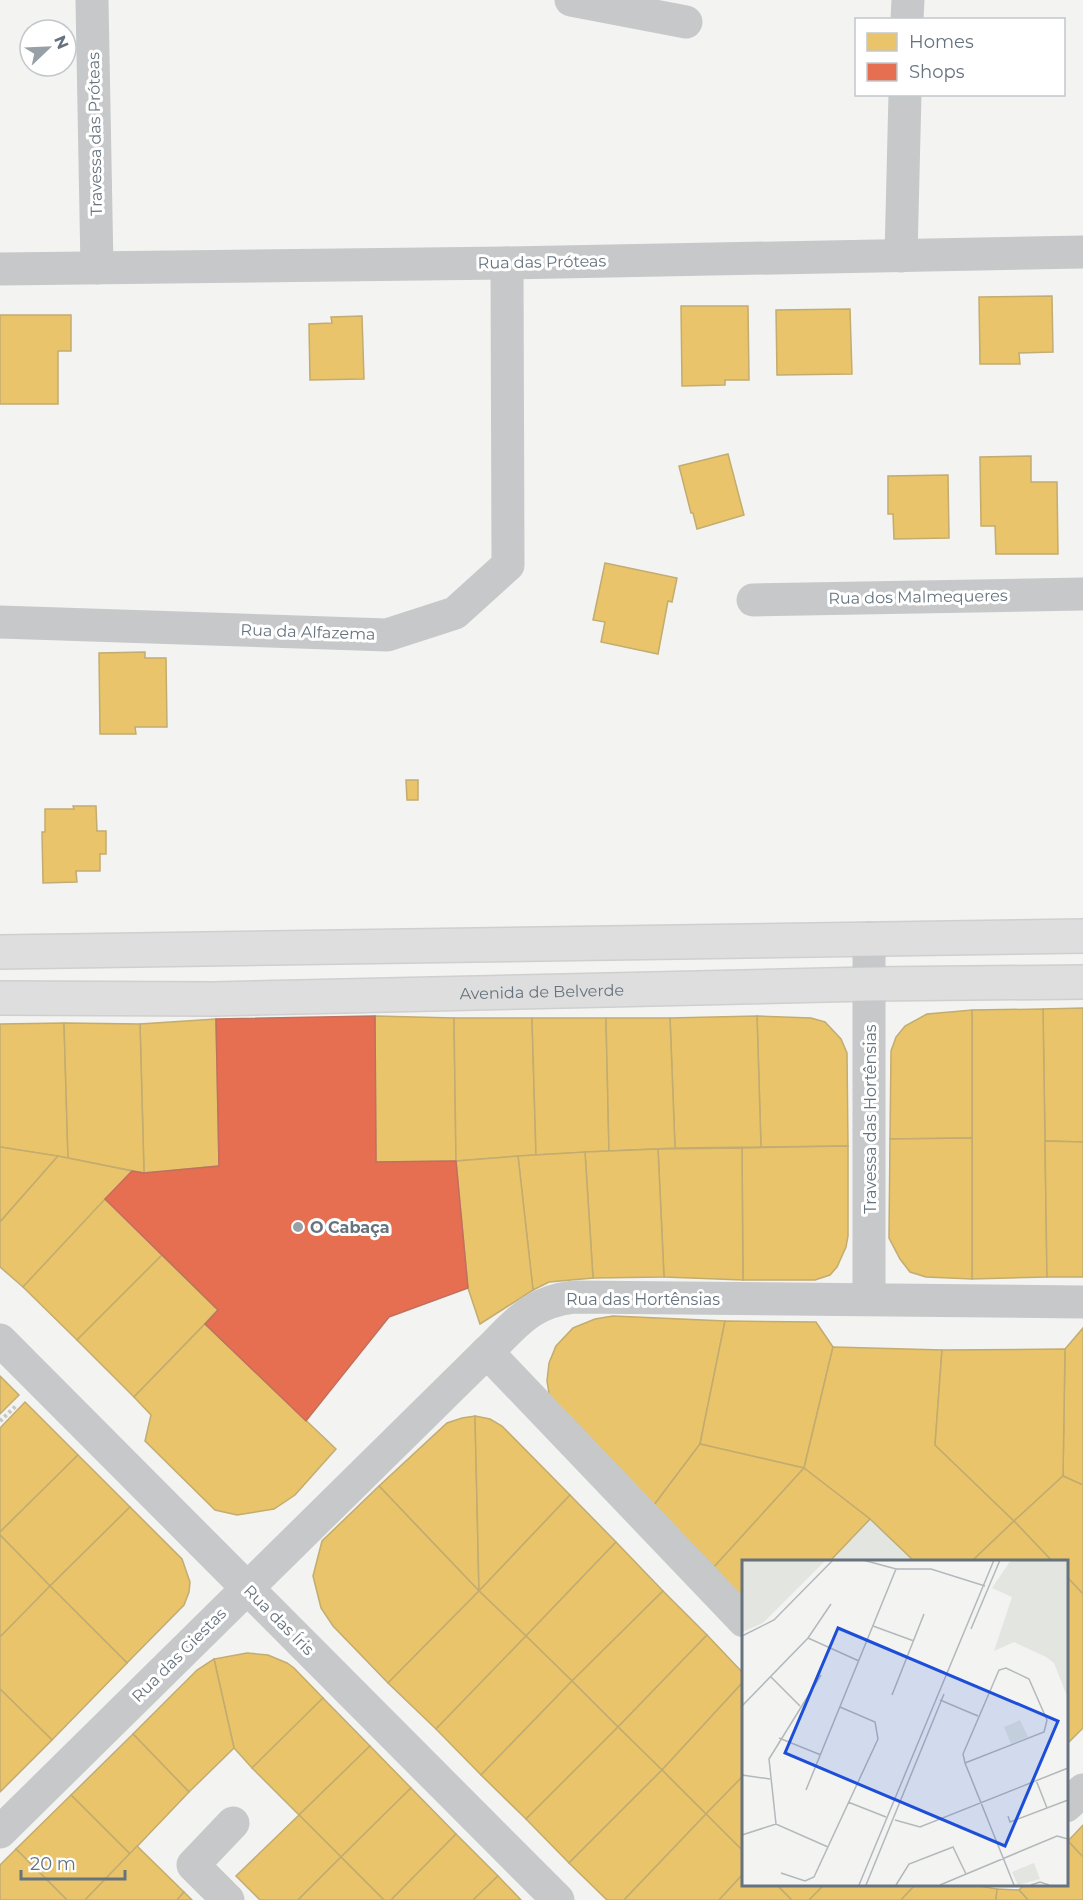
<svg xmlns="http://www.w3.org/2000/svg" width="1083" height="1900" viewBox="0 0 1083 1900" font-family="Montserrat,sans-serif">
<style>
.green{fill:#e2e5e0}
.homes{fill:#e9c46a;stroke:#c2ac70;stroke-width:1.5}
.shops{fill:#e76f51;stroke:#c0705e;stroke-width:1.5}
.lines{fill:none;stroke-linecap:round;stroke-linejoin:round}
.secondary-casing{stroke:#cfcfcf;stroke-width:36}
.path{stroke:#c5c6c6;stroke-width:4;stroke-dasharray:3 3;stroke-linecap:butt}
.street{stroke:#c7c8c9;stroke-width:33}
.secondary{stroke:#dddedd;stroke-width:33}
.poi-dot{fill:#97a0a6;stroke:#fff;stroke-width:2}
.labels{text-anchor:middle;dominant-baseline:central;stroke-width:6;stroke-linejoin:round;paint-order:stroke}
.street-label{font-size:16px;fill:#66737e;stroke:#fff}
.poi-label{font-size:16px;font-weight:bold;fill:#66737e;stroke:#fff;text-anchor:start}
.inset-road{fill:none;stroke:#b2b8bc;stroke-width:1.5}
.view{fill:#1d4ed8;fill-opacity:0.15;stroke:#1d4ed8;stroke-width:3}
.inset-edge{fill:none;stroke:#66737e;stroke-width:3}
</style>
<rect width="100%" height="100%" fill="#f3f3f1"/>
<path class="green" d="M870,1519L914,1561H830Z"/>
<g class="homes">
<path d="M1052,296L1053,352L1019,353L1020,364H980L979,297Z"/>
<path d="M681,306H748L749,380H725V385L682,386Z"/>
<path d="M850,309L852,374L777,375L776,310Z"/>
<path d="M0,315H71V351H58V404H0Z"/>
<path d="M362,316L364,379L310,380L309,324L332,323L331,317Z"/>
<path d="M728,454L744,515L697,529L693,513H691L679,466Z"/>
<path d="M1031,456V482H1057L1058,554H996L995,526H981L980,457Z"/>
<path d="M948,475L949,538L894,539L893,514H888V476Z"/>
<path d="M605,563L677,578L672,602L668,601L658,654L601,642L605,622L593,620Z"/>
<path d="M145,652V658H166L167,727H135L136,734H100L99,653Z"/>
<path d="M406,780H418V800H407Z"/>
<path d="M73,806H96L97,831H106V854H100V871H76L77,882L43,883L42,832H45V809H74Z"/>
<path d="M1083,1008V1142L1045,1141L1043,1009Z"/>
<path d="M1043,1009L1047,1277L972,1279V1010Z"/>
<path d="M972,1010V1138L890,1139L891,1051L896,1037L905,1026L927,1014Z"/>
<path d="M375,1016L454,1018L456,1161L376,1162Z"/>
<path d="M757,1016L811,1018L825,1022L841,1039L847,1053L848,1146L761,1147Z"/>
<path d="M757,1016L761,1147L675,1148L670,1018Z"/>
<path d="M454,1018H532L536,1155L456,1161Z"/>
<path d="M532,1018H606L609,1151L536,1155Z"/>
<path d="M606,1018H670L675,1148L609,1151Z"/>
<path d="M216,1019L219,1166L144,1173L140,1024Z"/>
<path d="M64,1023L68,1158L0,1147V1024Z"/>
<path d="M64,1023L140,1024L144,1173L68,1158Z"/>
<path d="M972,1138V1279L926,1277L910,1272L900,1259L889,1238L890,1139Z"/>
<path d="M1045,1141L1083,1142V1277H1047Z"/>
<path d="M848,1146V1236L846,1247L837,1267L830,1275L815,1280H743L742,1148Z"/>
<path d="M0,1147L58,1156L0,1222Z"/>
<path d="M742,1148L743,1280L664,1277L658,1149Z"/>
<path d="M658,1149L664,1277L593,1278L585,1152Z"/>
<path d="M585,1152L593,1278L549,1282L533,1290L518,1156Z"/>
<path d="M58,1156L132,1171L23,1287L0,1267V1222Z"/>
<path d="M518,1156L533,1290L480,1324L468,1288L456,1161Z"/>
<path d="M105,1199L162,1255L77,1340L23,1287Z"/>
<path d="M162,1255L218,1310L134,1397L77,1340Z"/>
<path d="M613,1316L725,1321L700,1444L654,1505L550,1399L547,1381L549,1363L556,1346L573,1328L595,1319Z"/>
<path d="M725,1321L816,1322L833,1347L804,1468L700,1444Z"/>
<path d="M205,1324L336,1449L295,1495L274,1509L237,1515L215,1510L145,1441L151,1415L134,1397Z"/>
<path d="M1083,1328V1485L1063,1476L1065,1349Z"/>
<path d="M833,1347L942,1350L935,1445L1014,1521L972,1561H914L870,1519L804,1468Z"/>
<path d="M1065,1349L1063,1476L1014,1521L935,1445L942,1350Z"/>
<path d="M0,1376L19,1395L0,1414Z"/>
<path d="M25,1402L78,1455L0,1532V1428Z"/>
<path d="M475,1416L479,1591L379,1486L447,1423L462,1418Z"/>
<path d="M475,1416L490,1419L502,1426L570,1495L479,1591Z"/>
<path d="M700,1444L804,1468L714,1567L654,1505Z"/>
<path d="M78,1455L130,1507L50,1586L0,1535V1532Z"/>
<path d="M804,1468L870,1519L830,1561H744V1599L714,1567Z"/>
<path d="M1063,1476L1083,1485V1594L1066,1576V1561H1052L1014,1521Z"/>
<path d="M379,1486L479,1591L388,1683L333,1626L321,1608L313,1576L322,1541Z"/>
<path d="M570,1495L616,1542L526,1636L479,1591Z"/>
<path d="M130,1507L182,1559L190,1582L189,1592L184,1605L127,1663L50,1586Z"/>
<path d="M1014,1521L1052,1561H972Z"/>
<path d="M0,1535L50,1586L0,1637Z"/>
<path d="M616,1542L663,1591L572,1681L526,1636Z"/>
<path d="M1066,1576L1083,1594V1728L1069,1742L1066,1740Z"/>
<path d="M50,1586L127,1663L52,1740L0,1689V1637Z"/>
<path d="M479,1591L526,1636L436,1729L388,1683Z"/>
<path d="M663,1591L707,1635L618,1727L572,1681Z"/>
<path d="M707,1635L744,1674V1681L662,1770L618,1727Z"/>
<path d="M526,1636L572,1681L481,1775L436,1729Z"/>
<path d="M247,1653L268,1655L287,1663L294,1668L323,1698L252,1768L234,1748L214,1659Z"/>
<path d="M214,1659L234,1748L189,1792L133,1734L197,1670Z"/>
<path d="M572,1681L618,1727L526,1819L481,1775Z"/>
<path d="M744,1681V1775L706,1814L662,1770Z"/>
<path d="M0,1689L52,1740L0,1792Z"/>
<path d="M323,1698L370,1746L299,1815L252,1768Z"/>
<path d="M618,1727L662,1770L569,1863L526,1819Z"/>
<path d="M133,1734L189,1792L130,1854L71,1795Z"/>
<path d="M370,1746L411,1788L341,1857L299,1815Z"/>
<path d="M662,1770L706,1814L624,1900H607L569,1863Z"/>
<path d="M744,1775V1852L706,1814Z"/>
<path d="M411,1788L456,1834L391,1900H384L341,1857Z"/>
<path d="M71,1795L130,1854L85,1900H67L16,1849Z"/>
<path d="M706,1814L744,1852V1873L719,1900H624Z"/>
<path d="M299,1815L341,1857L298,1900H260L236,1876Z"/>
<path d="M1083,1825V1857L1068,1841Z"/>
<path d="M456,1834L498,1876L473,1900H391Z"/>
<path d="M1068,1841L1083,1857V1900H1028L1019,1890L1025,1884H1066Z"/>
<path d="M137,1846L184,1892L177,1900H85Z"/>
<path d="M16,1849L67,1900H0V1865Z"/>
<path d="M341,1857L384,1900H298Z"/>
<path d="M744,1873V1884H776L792,1900H719Z"/>
<path d="M498,1876L521,1900H473Z"/>
<path d="M776,1884H825L809,1900H792Z"/>
<path d="M825,1884H916L901,1900H809Z"/>
<path d="M916,1884H968L997,1889L996,1900H901Z"/>
<path d="M997,1889L1019,1890L1028,1900H996Z"/>
<path d="M184,1892L192,1900H177Z"/>
</g>
<path class="shops" d="M375,1016L376,1162L456,1161L468,1288L389,1317L306,1421L205,1324L218,1310L105,1199L132,1171L144,1173L219,1166L216,1019Z"/>
<g class="lines">
<g class="secondary-casing">
<g id="secondary">
<path d="M0,952L1083,936"/>
<path id="s1" d="M0,998L213,999L870,984L1083,982"/>
</g>
</g>
<path class="path" d="M0,1421L17,1405"/>
<g class="street">
<path d="M92,0L97,268"/>
<path d="M571,0L686,22"/>
<path d="M907,20L908,0"/>
<path d="M901,256L905,94"/>
<path d="M0,269L507,263L1083,252"/>
<path d="M753,600L1083,594"/>
<path d="M0,622L387,635L455,613L508,565L507,263"/>
<path d="M869,1299V938"/>
<path d="M0,1340L558,1900"/>
<path d="M487,1352L744,1621"/>
<path d="M1066,1806L1083,1790"/>
<path d="M0,1832L487,1352C517,1323 530,1302 574,1297L1083,1302"/>
<path d="M228,1900L193,1865L233,1823"/>
</g>
<use href="#secondary" class="secondary"/>
</g>
<circle class="poi-dot" cx="298" cy="1227" r="6"/>
<g class="labels">
<g class="street-label">
<text transform="translate(95 134) rotate(-91)">Travessa das Próteas</text>
<text transform="translate(542 262) rotate(-1)">Rua das Próteas</text>
<text transform="translate(918 597) rotate(-1)">Rua dos Malmequeres</text>
<text transform="translate(308 632) rotate(2)">Rua da Alfazema</text>
<text stroke="none"><textPath href="#s1" startOffset="542">Avenida de Belverde</textPath></text>
<text transform="translate(870 1119) rotate(-90)">Travessa das Hortênsias</text>
<text x="643" y="1299">Rua das Hortênsias</text>
<text transform="translate(279 1620) rotate(45)">Rua das Íris</text>
<text transform="translate(179 1655) rotate(-45)">Rua das Giestas</text>
</g>
<g class="poi-label">
<text x="310" y="1227">O Cabaça</text>
</g>
</g>
<g transform="translate(742 1560)">
<rect width="326" height="326" fill="#f3f3f1"/>
<path d="M0,0H84L21,63L0,72ZM269,0H325V136L312,103L304,97L272,82L252,91L270,37L250,28ZM278,160L286,177L269,184L262,167ZM292,303L298,319L276,325L270,312Z" fill="#e2e5e0"/>
<path class="inset-road" d="M121,0L154,9H189L243,26M131,66L172,81M229,69L258,0M0,76L32,60L91,0M66,78L117,101M29,117L58,146M150,135L182,54M198,140L236,156M0,146L66,78L89,44M37,178L79,195M223,203L302,172L305,160L287,119L264,108L257,110L221,194L223,203L272,325M0,215L28,219M294,220L305,248M64,230L154,9M106,242L144,257M266,256L268,262L326,240M153,260L178,267L326,208M34,264L27,199L79,115M0,275L34,264L86,287M39,313L63,321L72,317L136,179L133,162L98,147M117,325L252,0M124,325L202,134M154,325L167,304L211,287L224,314M198,325L315,276L326,279M289,325L298,322L307,325"/>
<path class="view" d="M96,68L316,161L263,286L43,193Z"/>
<rect width="326" height="326" class="inset-edge"/>
</g>
<rect x="855" y="18" width="210" height="78" fill="#ffffff" stroke="#c2c7cb" stroke-width="1.5"/>
<rect x="867" y="33" width="30" height="18" fill="#e9c46a" stroke="#c2c7cb" stroke-width="1.5"/>
<text x="909" y="48" font-size="18" fill="#66737e">Homes</text>
<rect x="867" y="63" width="30" height="18" fill="#e76f51" stroke="#c2c7cb" stroke-width="1.5"/>
<text x="909" y="78" font-size="18" fill="#66737e">Shops</text>
<g transform="translate(48 48) rotate(67)"><circle r="28" fill="#ffffff" stroke="#c2c7cb" stroke-width="1.5"/>
<path d="M0-4.5L10 22L0 15L-10 22Z" fill="#97a0a6"/>
<text y="-9" font-size="16" font-weight="bold" text-anchor="middle" fill="#66737e">N</text>
</g>
<path d="M21 1870v9h104v-9" fill="none" stroke="#66737e" stroke-width="3"/>
<text x="30" y="1870" font-size="18" fill="#66737e" stroke="#ffffff" stroke-width="4.5" paint-order="stroke">20 m</text>
</svg>
